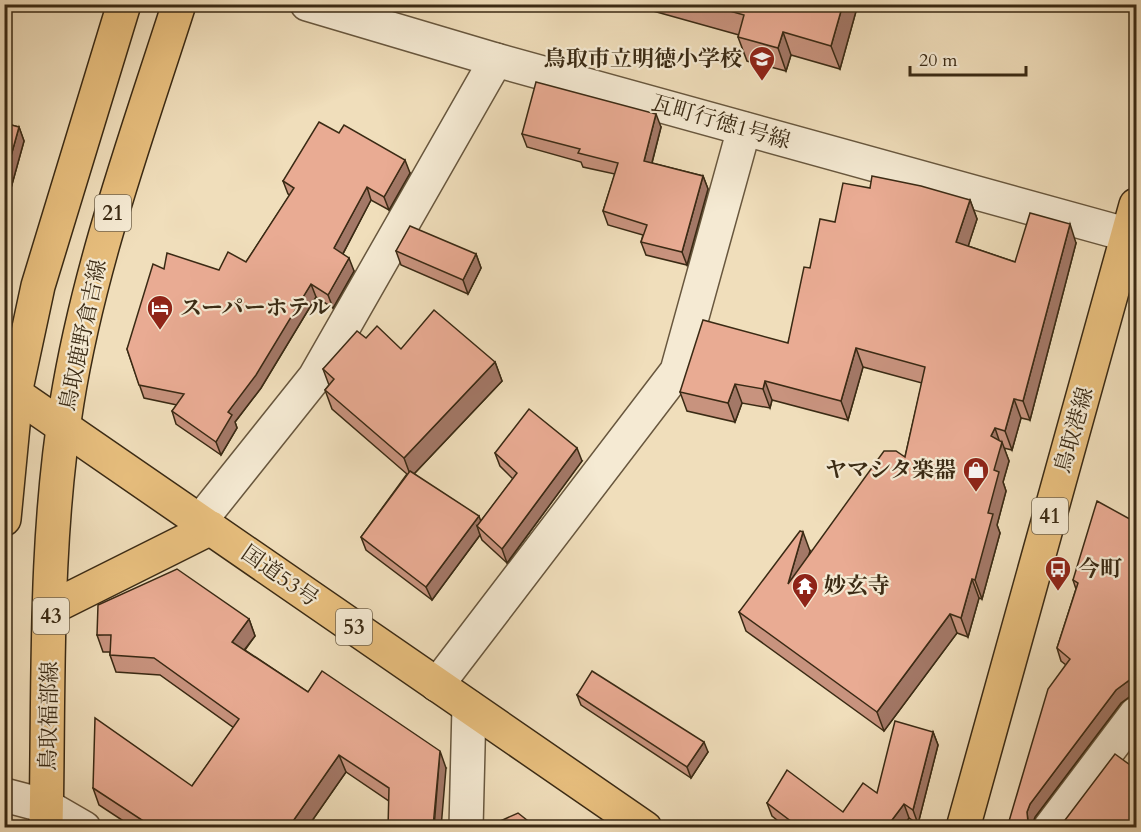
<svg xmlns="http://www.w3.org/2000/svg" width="1141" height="832" viewBox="0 0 1141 832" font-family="Cardo,'Noto Serif JP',serif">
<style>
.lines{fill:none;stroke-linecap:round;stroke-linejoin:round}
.minor-casing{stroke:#68573e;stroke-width:36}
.primary-casing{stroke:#3a2a14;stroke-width:36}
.trunk-casing{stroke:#3a2a14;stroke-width:36}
.minor{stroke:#f5ead3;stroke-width:33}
.primary{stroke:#e8bf7e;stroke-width:33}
.trunk{stroke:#e8bf7e;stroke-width:33}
.wall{fill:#c8937e;stroke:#3a2a14;stroke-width:1.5}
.shaded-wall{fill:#a37867;stroke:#3a2a14;stroke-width:1.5}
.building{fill:#e9ab93;stroke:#3a2a14;stroke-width:1.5}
.labels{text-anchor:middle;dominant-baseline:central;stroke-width:4.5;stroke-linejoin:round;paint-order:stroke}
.shield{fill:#f5ead3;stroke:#72644d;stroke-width:1.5}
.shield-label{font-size:21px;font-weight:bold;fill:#3a2a14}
.poi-label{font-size:22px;font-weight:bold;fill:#3a2a14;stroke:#f5ead3;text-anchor:start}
.street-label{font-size:22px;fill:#3a2a14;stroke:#f5ead3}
</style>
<rect width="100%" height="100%" fill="#f0debb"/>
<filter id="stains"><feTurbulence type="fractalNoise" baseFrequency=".00333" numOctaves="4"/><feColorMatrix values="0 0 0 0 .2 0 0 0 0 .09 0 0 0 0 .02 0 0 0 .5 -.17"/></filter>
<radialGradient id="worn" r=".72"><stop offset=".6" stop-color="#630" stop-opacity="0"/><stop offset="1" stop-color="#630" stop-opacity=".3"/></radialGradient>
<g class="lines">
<g class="minor-casing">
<g id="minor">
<path d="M307,4L496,60L1136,237"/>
<path d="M200,521L315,377L496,60"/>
<path d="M437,685L677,371L744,129"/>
<path d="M4,795L46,806L84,828"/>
<path d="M466,828L469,707"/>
<path d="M1050,828L1136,714"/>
</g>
</g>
<g class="primary-casing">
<g id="primary">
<path d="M4,519L17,384L38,286L124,4"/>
<path d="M51,608L211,528"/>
<path d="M46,828C49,686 44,542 67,402C89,266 137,135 179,4"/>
<path d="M963,828L1136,205"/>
</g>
</g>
<g class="trunk-casing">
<path id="trunk" d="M4,386L645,828"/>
</g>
<use href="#minor" class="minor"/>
<use href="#primary" class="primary"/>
<use href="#trunk" class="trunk"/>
</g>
<g class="wall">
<path d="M628,4H858L840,69L791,55L786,71L747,61L738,37L739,35Z"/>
<path d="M4,123L19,127L24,141L11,188L4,186Z"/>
<path d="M661,127L652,163L703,176L708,189L687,265L646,255L641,242L643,235L608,225L603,211L615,174L583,167L581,162L527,147L522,134Z"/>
<path d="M410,173L389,210L371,200L343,254L354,271L333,308L316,297L261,388L235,422L237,428L221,455L176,424L172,411L177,405L144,398L127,349L164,269L219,270L246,262L290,195L288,194L283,181Z"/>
<path d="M870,188L970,200L977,219L968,246L1015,262L1076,243L1030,420L1021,418L1012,450L1004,448L1009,461L1003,482L1006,491L997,525L1000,533L982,599L979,598L968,637L957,633L884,731L746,631L739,612L810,551L809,555L905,457L922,383L863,367L848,420L772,400L770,408L742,403L735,422L687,411L680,392L788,343L810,268L835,222Z"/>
<path d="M396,251L476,254L481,268L468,294L401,265Z"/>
<path d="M366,338L401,349L495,362L502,381L414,474L481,521L513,479L500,466L495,453L582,461L507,563L482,540L480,535L432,600L366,550L361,537L407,474L332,409L325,390L329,385L323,369Z"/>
<path d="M1137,523V693L1136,692L1121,703L1035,817L1032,825L1007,828L1066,665L1061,661L1057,648L1076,589L1073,580Z"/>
<path d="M249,619L255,636L245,650L308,692L446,768L389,801L346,772L307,828H134L99,805L93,788L192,786L234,728L160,675L116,672L110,655V652H103L97,635Z"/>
<path d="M577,695L708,752L691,778L581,705Z"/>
<path d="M933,732L938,745L918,824L909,818L902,828H787L772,816L767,803L843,812L877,793Z"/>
</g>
<g class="shaded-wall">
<path d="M843,4H858L840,69L831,46Z"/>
<path d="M783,32L791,55L786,71L778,48Z"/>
<path d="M656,114L661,127L649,174L644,161Z"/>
<path d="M19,127L24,141L11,188L6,174Z"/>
<path d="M405,160L410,173L389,210L384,197Z"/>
<path d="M703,176L708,189L687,265L682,252Z"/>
<path d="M367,187L371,200L339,261L334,248Z"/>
<path d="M970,200L977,219L963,262L956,242Z"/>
<path d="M1070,224L1076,243L1030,420L1023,401Z"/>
<path d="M476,254L481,268L468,294L463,280Z"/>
<path d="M349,258L354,271L333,308L328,295Z"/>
<path d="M311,284L316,297L261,388L235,422L237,428L221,455L216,442L228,412Z"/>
<path d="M856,348L863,367L848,420L841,401Z"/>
<path d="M495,362L502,381L411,477L404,458Z"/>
<path d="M765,381L772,400L770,408L763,389Z"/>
<path d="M735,384L742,403L735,422L728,403Z"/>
<path d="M1014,399L1021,418L1012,450L1005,431Z"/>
<path d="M995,428L1001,446L1002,442L1009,461L1003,482L1006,491L997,525L1000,533L982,599L975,580L988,513L994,470L991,436Z"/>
<path d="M577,448L582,461L507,563L502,549Z"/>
<path d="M479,516L484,530L477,526L480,535L432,600L426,587Z"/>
<path d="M803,532L810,551L795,603L788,584Z"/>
<path d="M972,579L979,598L968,637L961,618Z"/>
<path d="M950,614L957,633L884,731L877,712Z"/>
<path d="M249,619L255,636L238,658L232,642Z"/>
<path d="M1131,679L1136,692L1121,703L1035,817L1032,825V828L1028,822L1027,812L1030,804L1116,690Z"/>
<path d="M933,732L938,745L918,824L913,810Z"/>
<path d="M704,742L708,752L691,778L687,767Z"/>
<path d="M440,751L446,768L441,828H434Z"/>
<path d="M339,755L346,772L307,828H296L293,821Z"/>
<path d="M904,804L909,818L902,828H886Z"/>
</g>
<g class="building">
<path d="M705,4H843L831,46L783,32L778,48L738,37L744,15Z"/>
<path d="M536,82L656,114L644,161L703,176L682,252L641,242L647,225L603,211L618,163L578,153L580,149L522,134Z"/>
<path d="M319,122L339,133L344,125L405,160L384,197L367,187L334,248L349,258L328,295L311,284L256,375L228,412L232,415L216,442L172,411L184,394L139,385L127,349L153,264L164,269L167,253L219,270L228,252L246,262L294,188L283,181Z"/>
<path d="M4,123L19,127L6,174H4Z"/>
<path d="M872,176L921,186L970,200L956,242L1015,262L1030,213L1070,224L1023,401L1014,399L1005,431L995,428L991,436L1002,442L994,470L999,472L988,513L993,514L975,580L972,579L961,618L950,614L877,712L739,612L800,531L803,532L788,584L884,451H896L905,457L925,367L856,348L841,401L765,381L763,389L735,384L728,403L680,392L703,320L788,343L804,267L810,268L820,219L835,222L843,183L870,188Z"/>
<path d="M410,226L476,254L463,280L396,251Z"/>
<path d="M434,310L495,362L404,458L325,390L334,379L323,369L357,331L366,338L377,326L401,349Z"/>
<path d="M529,409L577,448L502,549L477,526L517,473L495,453Z"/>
<path d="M410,471L479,516L426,587L361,537Z"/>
<path d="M1097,501L1137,523V683L1131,679L1116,690L1030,804L1027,812L1028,822L1032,828H1007L1048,689L1070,659L1057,648L1078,583L1073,580Z"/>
<path d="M177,569L249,619L232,642L308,692L322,671L440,751L433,827L440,828H388L389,788L339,755L293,821L302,828H154L93,788L95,718L192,786L239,719L154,658L110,655L111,635H97L98,605Z"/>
<path d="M592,671L704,742L687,767L577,695Z"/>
<path d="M895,721L933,732L913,810L904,804L886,828H800L767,803L787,770L843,812L863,783L877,793Z"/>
<path d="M1115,754L1137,770V828H1059Z"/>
<path d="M518,813L537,828H485Z"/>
</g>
<defs>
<g id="school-pin" transform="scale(1.35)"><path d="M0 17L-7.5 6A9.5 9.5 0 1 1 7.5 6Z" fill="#8f2418" stroke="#f5ead3"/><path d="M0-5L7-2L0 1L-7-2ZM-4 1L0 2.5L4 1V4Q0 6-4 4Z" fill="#fff"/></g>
<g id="hotel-pin" transform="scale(1.35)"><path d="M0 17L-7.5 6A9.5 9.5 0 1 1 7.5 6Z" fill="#8f2418" stroke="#f5ead3"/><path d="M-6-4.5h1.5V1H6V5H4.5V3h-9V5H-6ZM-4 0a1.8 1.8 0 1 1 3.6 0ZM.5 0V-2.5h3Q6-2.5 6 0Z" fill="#fff"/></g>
<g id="shop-pin" transform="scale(1.35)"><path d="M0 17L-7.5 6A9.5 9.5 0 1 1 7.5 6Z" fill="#8f2418" stroke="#f5ead3"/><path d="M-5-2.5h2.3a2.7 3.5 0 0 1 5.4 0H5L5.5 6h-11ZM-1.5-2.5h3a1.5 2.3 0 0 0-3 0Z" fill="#fff"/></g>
<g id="bus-pin" transform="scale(1.35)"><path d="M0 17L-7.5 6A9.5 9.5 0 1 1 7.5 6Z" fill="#8f2418" stroke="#f5ead3"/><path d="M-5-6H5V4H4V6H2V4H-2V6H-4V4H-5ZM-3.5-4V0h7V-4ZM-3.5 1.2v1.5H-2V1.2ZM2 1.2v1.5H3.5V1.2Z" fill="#fff"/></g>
<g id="temple-pin" transform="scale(1.35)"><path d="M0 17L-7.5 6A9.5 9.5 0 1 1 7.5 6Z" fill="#8f2418" stroke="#f5ead3"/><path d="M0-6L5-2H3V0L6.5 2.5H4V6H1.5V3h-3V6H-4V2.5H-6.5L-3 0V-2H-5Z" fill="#fff"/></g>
</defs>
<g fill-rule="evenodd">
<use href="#school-pin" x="762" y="59"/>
<use href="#hotel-pin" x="160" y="308"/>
<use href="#shop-pin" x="976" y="470"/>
<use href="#bus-pin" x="1058" y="569"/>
<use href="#temple-pin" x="805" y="586"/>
</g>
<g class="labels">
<g class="shield">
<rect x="95" y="195" width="36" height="36" rx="4.5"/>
<rect x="1032" y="498" width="36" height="36" rx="4.5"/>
<rect x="33" y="598" width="36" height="36" rx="4.5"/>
<rect x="336" y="609" width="36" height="36" rx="4.5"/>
</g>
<g class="shield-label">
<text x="113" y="213">21</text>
<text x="1050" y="516">41</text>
<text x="51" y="616">43</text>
<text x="354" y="627">53</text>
</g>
<g class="poi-label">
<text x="742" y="59" text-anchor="end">鳥取市立明徳小学校</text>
<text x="180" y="308">スーパーホテル</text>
<text x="956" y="470" text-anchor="end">ヤマシタ楽器</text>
<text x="1078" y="569">今町</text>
<text x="824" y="586">妙玄寺</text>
</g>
<g class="street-label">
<text transform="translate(721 122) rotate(16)">瓦町行徳1号線</text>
<text transform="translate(83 335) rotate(-78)">鳥取鹿野倉吉線</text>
<text transform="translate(1074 430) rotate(-74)">鳥取港線</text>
<text transform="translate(280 576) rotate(35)">国道53号</text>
<text transform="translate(49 716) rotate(-89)">鳥取福部線</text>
</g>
</g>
<rect width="1141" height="832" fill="none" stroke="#f0debb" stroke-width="24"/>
<rect x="6" y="6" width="1129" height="820" fill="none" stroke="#3a2a14" stroke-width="3"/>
<rect x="12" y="12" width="1117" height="808" fill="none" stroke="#3a2a14" stroke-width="1.5"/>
<path d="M910 66v9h116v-9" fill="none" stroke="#3a2a14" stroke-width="3"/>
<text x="919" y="66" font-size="18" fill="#3a2a14" stroke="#f5ead3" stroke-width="4.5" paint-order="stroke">20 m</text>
<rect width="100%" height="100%" filter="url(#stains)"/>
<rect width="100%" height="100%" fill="url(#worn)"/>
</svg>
